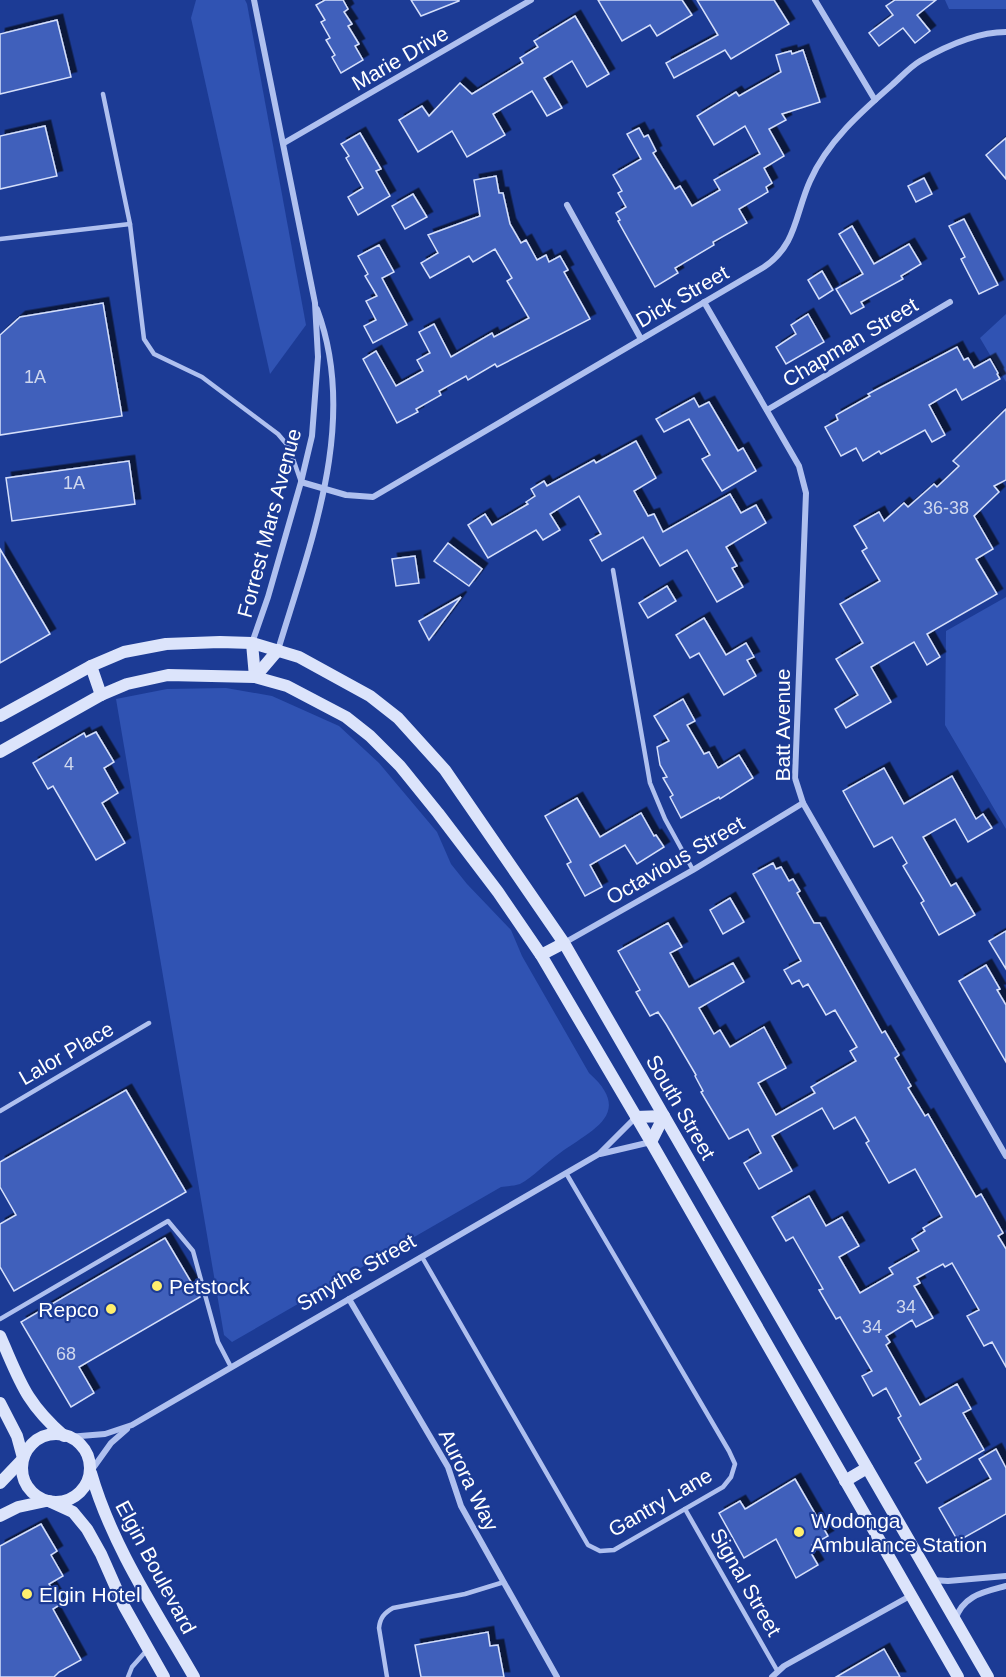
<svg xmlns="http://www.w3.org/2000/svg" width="1006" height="1677" viewBox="0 0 1006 1677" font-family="Arial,sans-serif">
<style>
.green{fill:#3053b3}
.building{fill:#4061bb;stroke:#d5dffb;stroke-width:1.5;filter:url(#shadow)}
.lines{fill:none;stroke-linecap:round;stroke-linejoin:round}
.lane{stroke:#afc0ef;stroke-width:4.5}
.street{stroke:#afc0ef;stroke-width:6}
.secondary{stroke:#dce4fb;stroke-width:12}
.poi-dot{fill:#ffef6d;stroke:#1c3b95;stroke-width:2}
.labels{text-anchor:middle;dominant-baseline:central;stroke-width:4.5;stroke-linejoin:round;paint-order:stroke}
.number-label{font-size:18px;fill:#cfd8ee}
.street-label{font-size:21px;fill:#fff;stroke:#1c3b95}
.poi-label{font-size:21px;fill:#fff;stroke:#1c3b95;text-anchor:start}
</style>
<defs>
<filter id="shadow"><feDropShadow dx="5.5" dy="-5.5" stdDeviation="0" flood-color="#0009"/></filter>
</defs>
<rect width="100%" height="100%" fill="#1c3b95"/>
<g class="green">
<path d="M196,0H245L247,4L306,325L270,374L191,18Z"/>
<path d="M945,0H1006V9H949Z"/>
<path d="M1006,314V382L980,338Z"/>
<path d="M1006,593V829L945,725L946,631L1006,597Z"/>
<path d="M226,688L272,696L339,726L379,763L437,832L451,864L467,884L511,930L522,956L589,1073C635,1114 591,1130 560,1153C548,1161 532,1178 520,1184C514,1186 507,1186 501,1187L232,1342L224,1335L116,699L167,689Z"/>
</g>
<g class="building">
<path d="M325,0H343L348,9L344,12L352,24L348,26L359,44L355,46L363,60L341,73L332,57L335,55L326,40L330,38L321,22L325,20L316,5Z"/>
<path d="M411,0H459V1L421,16Z"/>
<path d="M598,0H682L692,15L657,36L650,25L622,41Z"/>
<path d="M697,0H774L789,24L731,59L725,50L674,78L666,63L718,35Z"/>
<path d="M895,0H936L917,15L930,31L915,43L903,28L879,46L869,33L893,15L886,6Z"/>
<path d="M575,16L609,74L587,87L572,61L544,78L562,108L547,116L532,91L493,114L505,135L467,157L452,131L418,152L399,120L422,106L429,116L460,83L472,94L523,63L520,58L538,47L534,41Z"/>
<path d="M57,20L71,77L0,94V34Z"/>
<path d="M803,50L820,102L782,114L786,120L769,129L784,156L764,168L772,183L766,187L768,192L739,209L747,223L713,242L714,245L675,268L678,273L655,287L618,221L620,220L616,213L626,207L618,193L622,191L613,175L641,159L627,134L639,128L644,137L648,135L656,151L653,153L675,189L680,186L692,206L720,190L714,180L760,154L745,126L714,145L697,116L736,92L739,96L781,72L776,55L791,51L792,54Z"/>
<path d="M45,126L57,176L0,189V136Z"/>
<path d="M360,133L381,169L376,171L390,196L358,215L348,197L363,188L346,158L349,156L341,144Z"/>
<path d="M1006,138V179L986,155Z"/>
<path d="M496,176L499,193H503L510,224L521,243L526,240L537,260L546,255L549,262L560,256L568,270L564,272L590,319L497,367L495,364L468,380L466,376L439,391L441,395L416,409L418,412L397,423L363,359L376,351L396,386L423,371L417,360L430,353L419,332L434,324L451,357L492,333L494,337L529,318L507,281L512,278L495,249L473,262L469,256L430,278L421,263L438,253L428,235L480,216L474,180Z"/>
<path d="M924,178L932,194L916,202L908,186Z"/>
<path d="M413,194L427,217L405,229L392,206Z"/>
<path d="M964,219L998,285L979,294L961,259L965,257L949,226Z"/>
<path d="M852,226L874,264L909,244L921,264L901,276L903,279L861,302L864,307L851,314L836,289L863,274L839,234Z"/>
<path d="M379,245L394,272L382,278L407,325L373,343L364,326L376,320L366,301L377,296L365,276L368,274L358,256Z"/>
<path d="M822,271L833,290L819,299L808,280Z"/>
<path d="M103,303L122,416L0,435V335L20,317Z"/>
<path d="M808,314L824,342L786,364L776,347L796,334L791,325Z"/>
<path d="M957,347L964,360L968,358L974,368L990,359L998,373L997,374L1000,379L962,400L956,389L929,405L945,435L932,442L925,430L881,454L879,451L863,461L856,448L841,456L825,427L838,420L836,415L870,396L868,394Z"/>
<path d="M694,398L699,407L709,402L738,451L743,448L756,471L722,491L702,459L710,455L689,419L664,432L656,419Z"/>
<path d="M1006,409V480L994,486L999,492L974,516L993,549L976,559L997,594L927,634L940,657L927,665L914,642L871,667L891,702L846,728L835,709L858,695L836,659L863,643L840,604L880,581L862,551L867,548L854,526L879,512L884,521L904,503L908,507L934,484L937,487L959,466L953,461Z"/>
<path d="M636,441L656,478L634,491L648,516L654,514L663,532L730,494L741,513L756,505L766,523L726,547L737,566L732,568L743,587L717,602L687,550L660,566L643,537L602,561L590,540L601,534L579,496L550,514L560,530L543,540L536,530L488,558L468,525L485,514L492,525L528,504L526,502L535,496L531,489L544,481L547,486L594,460L596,463Z"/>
<path d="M129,461L135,504L12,521L6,478Z"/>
<path d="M448,543L482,569L469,586L434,561Z"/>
<path d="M0,549L50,634L0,663Z"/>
<path d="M415,556L419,583L396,586L392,559Z"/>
<path d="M667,586L676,601L648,618L639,603Z"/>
<path d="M461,597L429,640L419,621Z"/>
<path d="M704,618L726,655L746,643L754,657L747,660L756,676L724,695L699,653L690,658L676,635Z"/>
<path d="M683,699L695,721L687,725L704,754L709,752L718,768L739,755L753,778L720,799L719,797L681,818L670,797L673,795L663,778L667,777L660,765L657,747L669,741L654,716Z"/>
<path d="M96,732L114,762L104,768L118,793L102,803L125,843L96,860L53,786L48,789L33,763L84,733L86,737Z"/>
<path d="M884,768L904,804L952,776L976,819L983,814L992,828L968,842L955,819L923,837L951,886L956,883L975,915L939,935L921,903L924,901L903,866L907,863L892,837L874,847L843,791Z"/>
<path d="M577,798L600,837L641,813L654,836L656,835L664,847L637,864L625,845L590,865L602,887L585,896L567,864L571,862L545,816Z"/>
<path d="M773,863L776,869L781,867L789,881L793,879L800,891L797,893L814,923H820L882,1033L885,1031L899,1055L895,1058L911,1086L908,1088L925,1116L928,1114L976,1197L981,1194L1003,1233L998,1236L1006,1249V1367L992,1342L984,1346L967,1316L979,1310L952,1263L945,1267L943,1264L917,1278L920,1283L914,1286L933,1318L916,1327L912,1320L886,1336L890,1342L886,1345L920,1405L957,1384L971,1409L963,1413L984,1450L927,1483L915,1463L921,1459L898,1418L901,1416L886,1388L873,1396L862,1376L872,1371L840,1317L836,1319L819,1290L823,1289L793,1237L786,1241L772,1217L809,1196L826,1226L842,1217L859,1246L839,1257L860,1293L893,1274L889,1268L919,1251L912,1239L925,1231L923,1228L942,1217L915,1169L889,1183L866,1143L869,1141L855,1117L834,1129L822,1108L772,1136L792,1171L759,1189L744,1163L761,1153L748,1129L729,1139L701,1092L703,1091L695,1076L696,1075L666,1024L658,1012L650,1016L636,992L640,990L618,951L668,923L682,947L670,953L689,987L733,963L744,982L699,1008L714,1034L720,1030L730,1047L764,1027L786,1068L758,1083L776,1115L815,1093L811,1087L856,1061L850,1051L857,1047L835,1010L826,1015L808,984L803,987L799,980L792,984L784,970L801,961L753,874Z"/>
<path d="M730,898L744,922L723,934L710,910Z"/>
<path d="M1006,931V969L989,941Z"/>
<path d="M986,965L1000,989L997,990L1006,1005V1062L959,981Z"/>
<path d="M126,1090L186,1192L14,1291L0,1267V1224L16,1215L0,1187V1162Z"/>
<path d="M165,1238L200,1297L79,1367L94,1393L71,1407L21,1322Z"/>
<path d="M996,1449L1006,1468V1514L958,1541L939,1508L991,1479L979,1459Z"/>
<path d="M795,1479L828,1536L812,1545L815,1551L811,1553L818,1565L796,1578L776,1539L744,1558L719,1513L740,1501L745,1509L747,1508Z"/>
<path d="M41,1524L57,1551L51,1555L63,1576L49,1584L61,1604L53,1609L81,1660L59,1672L54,1677H0V1546Z"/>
<path d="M488,1632L490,1646L498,1645L504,1677H421L415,1645Z"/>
<path d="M884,1649L900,1677H836Z"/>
</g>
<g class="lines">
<g class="lane">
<path d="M103,94L130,224L144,339L154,354L202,377L278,434L289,447L301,482"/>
<path d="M0,239L130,224"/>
<path d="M613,570L650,783L665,819L693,870"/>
<path d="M0,1111L149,1023"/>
<path d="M422,1257L588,1545L600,1551L614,1550L723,1487L731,1477L735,1464L729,1451L566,1173"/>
<path d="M0,1319L168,1221L193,1251L218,1342L231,1367"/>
<path d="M685,1509L778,1672"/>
<path d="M128,1677L132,1667L147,1650"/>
<path d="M387,1677L379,1628C380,1618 384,1613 393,1608L465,1594L504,1582"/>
</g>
<g class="street">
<path d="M815,0L875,100"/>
<path d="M284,143L531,0"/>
<path d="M567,205L641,339"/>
<path d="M704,302L799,466L806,493L795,778L803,803L1006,1156"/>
<path d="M767,410L950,302"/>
<path d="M301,482L346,495L373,497L764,267C797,245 795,214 810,181C827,142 861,112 892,85C901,77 910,67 920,61C946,46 976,32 1006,32"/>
<path d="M252,643L268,597L301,482L312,436L318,357L315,303L254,0"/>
<path d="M278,650C311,541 359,421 317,309"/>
<path d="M564,943L693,870L803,803"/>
<path d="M600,1154L651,1142"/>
<path d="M349,1299L448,1467L461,1506L557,1677"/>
<path d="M68,1437L105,1434L132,1425L599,1154L636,1117"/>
<path d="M91,1471L111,1443L127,1429"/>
<path d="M932,1580L948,1581L1006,1576"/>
<path d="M955,1620C963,1595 984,1592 1006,1586"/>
<path d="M772,1677L784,1666L910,1596"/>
</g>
<g class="secondary">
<path d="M252,643L255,677"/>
<path d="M91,666L101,695"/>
<path d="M255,677L278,650"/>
<path d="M0,716L91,666L124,652L166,644L220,642L252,643L299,657L370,696L398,718L445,770L564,943L988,1677"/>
<path d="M0,752L101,695L127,684L168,675L255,677L287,686L346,717L370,736L400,766L438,813L498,892L541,955L651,1142L958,1677"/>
<path d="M541,955L564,943"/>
<path d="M636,1117L664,1116L651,1142"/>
<path d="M0,1336C20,1381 25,1402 64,1436"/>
<path d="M0,1403L17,1436L23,1458"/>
<circle cx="56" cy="1468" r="34"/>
<path d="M91,1473C112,1546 156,1611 194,1677"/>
<path d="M845,1481L867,1468"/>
<path d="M0,1483L22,1460"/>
<path d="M49,1501L73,1512L87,1529L101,1554L124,1606L164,1677"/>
<path d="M0,1516L18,1507L46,1501"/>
</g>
</g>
<g class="poi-dot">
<circle cx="157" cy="1286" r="6"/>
<circle cx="111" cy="1309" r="6"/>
<circle cx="799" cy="1532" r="6"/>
<circle cx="27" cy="1594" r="6"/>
</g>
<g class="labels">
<g class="number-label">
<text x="35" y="377">1A</text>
<text x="74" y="483">1A</text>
<text x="946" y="508">36-38</text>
<text x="69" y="764">4</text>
<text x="906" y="1307">34</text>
<text x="872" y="1327">34</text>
<text x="66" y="1354">68</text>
</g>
<g class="street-label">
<text transform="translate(400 58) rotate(-30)">Marie Drive</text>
<text transform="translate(682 296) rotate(-30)">Dick Street</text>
<text transform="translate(850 342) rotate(-31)">Chapman Street</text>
<text transform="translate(269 523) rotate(-75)">Forrest Mars Avenue</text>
<text transform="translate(782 725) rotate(-90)">Batt Avenue</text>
<text transform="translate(675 860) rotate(-30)">Octavious Street</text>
<text transform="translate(66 1053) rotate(-30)">Lalor Place</text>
<text transform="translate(681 1107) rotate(60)">South Street</text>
<text transform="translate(356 1272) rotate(-30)">Smythe Street</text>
<text transform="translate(469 1480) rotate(64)">Aurora Way</text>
<text transform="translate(660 1502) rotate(-30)">Gantry Lane</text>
<text transform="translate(156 1567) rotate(62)">Elgin Boulevard</text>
<text transform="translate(746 1582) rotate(60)">Signal Street</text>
</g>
<g class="poi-label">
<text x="169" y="1286">Petstock</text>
<text x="99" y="1309" text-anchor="end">Repco</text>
<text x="811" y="1520">Wodonga<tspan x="811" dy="24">Ambulance Station</tspan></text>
<text x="39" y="1594">Elgin Hotel</text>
</g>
</g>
</svg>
